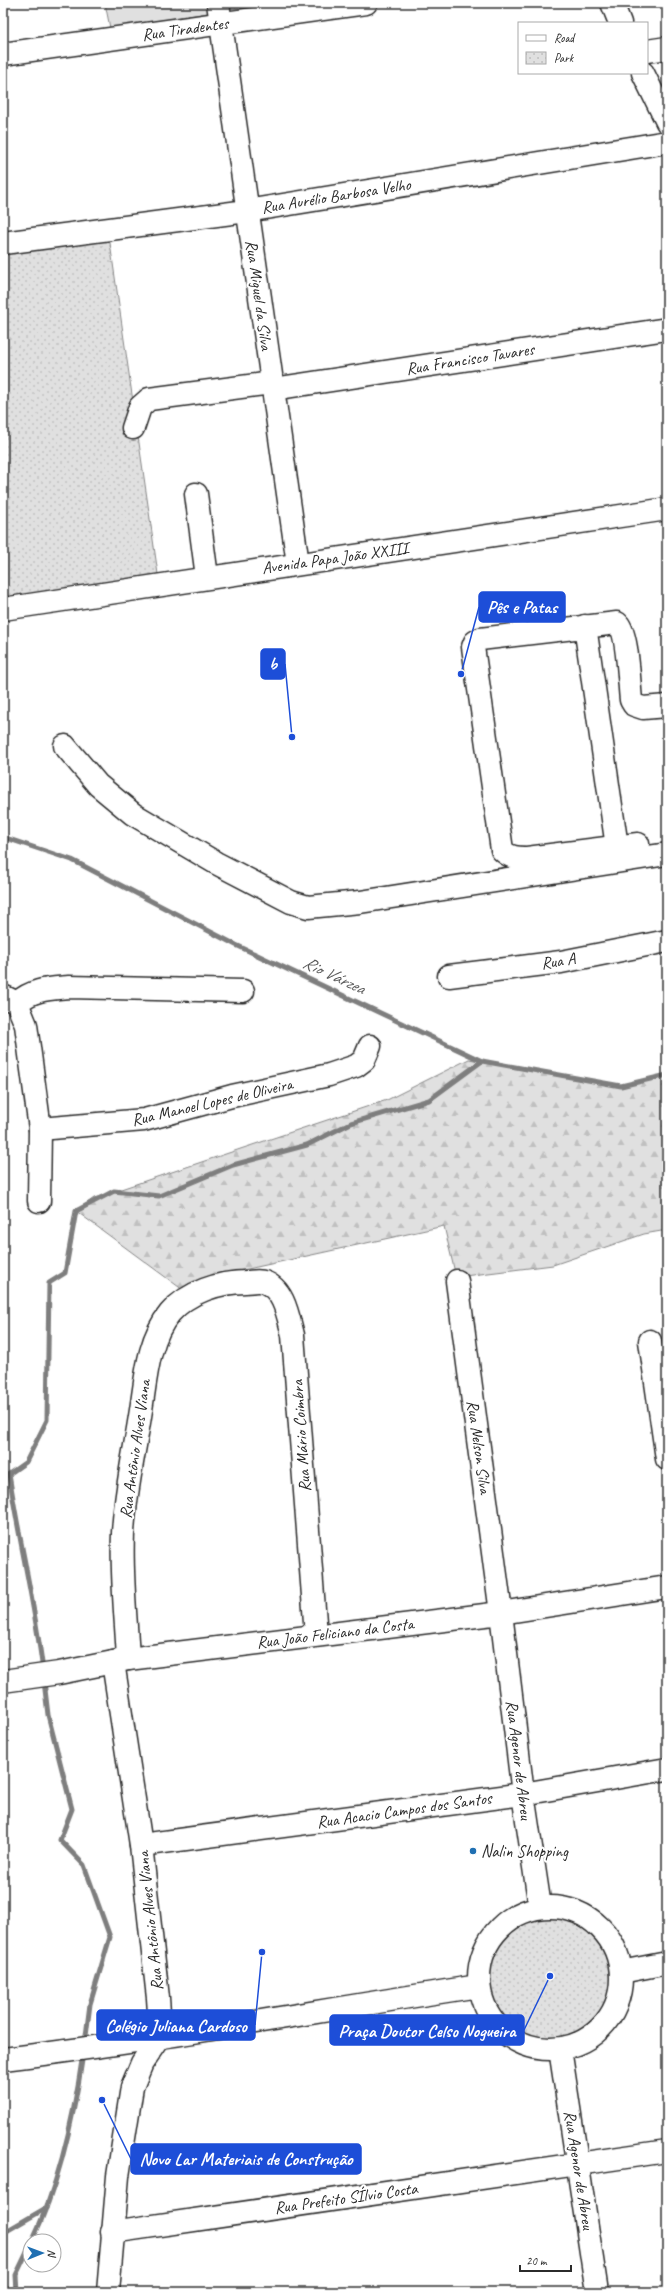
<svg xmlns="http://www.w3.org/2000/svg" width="670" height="2295" viewBox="0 0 670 2295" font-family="Caveat,sans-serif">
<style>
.grass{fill:#e0e0e0;stroke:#868686}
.forest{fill:url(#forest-firs);stroke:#868686}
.park{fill:url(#park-dots);stroke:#868686}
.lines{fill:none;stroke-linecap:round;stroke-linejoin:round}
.stream{stroke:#7e7e7e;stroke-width:5}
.minor-casing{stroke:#2b2b2b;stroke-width:25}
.minor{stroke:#fff;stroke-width:22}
.poi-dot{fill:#1f6fb2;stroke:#fff;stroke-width:1.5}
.labels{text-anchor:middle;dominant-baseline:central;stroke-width:4;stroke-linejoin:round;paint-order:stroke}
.street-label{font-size:17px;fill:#2b2b2b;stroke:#fff}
.poi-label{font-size:17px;fill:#2b2b2b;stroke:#fff;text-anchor:start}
.water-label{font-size:18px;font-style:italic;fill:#5c5c5c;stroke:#fff}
.leader{fill:none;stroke:#1d4ed8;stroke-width:1.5}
.callout-dot{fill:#1d4ed8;stroke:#fff;stroke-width:1.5}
.callout{fill:#1d4ed8;stroke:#1d4ed8;stroke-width:1.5}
.callout-label{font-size:18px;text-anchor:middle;font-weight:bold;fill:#fff}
</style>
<defs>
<pattern id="forest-firs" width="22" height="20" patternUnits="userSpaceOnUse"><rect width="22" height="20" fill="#e0e0e0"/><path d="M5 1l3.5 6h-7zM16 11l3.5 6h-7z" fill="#c0c0c0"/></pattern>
<pattern id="park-dots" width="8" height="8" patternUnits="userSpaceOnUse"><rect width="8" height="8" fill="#e0e0e0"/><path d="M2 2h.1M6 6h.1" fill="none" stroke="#c0c0c0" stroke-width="1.8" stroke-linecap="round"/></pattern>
</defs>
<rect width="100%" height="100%" fill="#fff"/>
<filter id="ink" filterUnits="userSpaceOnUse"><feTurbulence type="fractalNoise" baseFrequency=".025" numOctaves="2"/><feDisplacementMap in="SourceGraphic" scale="8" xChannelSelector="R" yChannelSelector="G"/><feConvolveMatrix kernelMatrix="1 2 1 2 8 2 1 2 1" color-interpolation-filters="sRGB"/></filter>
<g filter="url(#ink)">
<path class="grass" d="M105,3H220L221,11L110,28Z"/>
<path class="forest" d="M469,1059L621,1086L667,1075V1230L644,1234L553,1265L456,1277L444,1226L234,1272L183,1290L76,1211L94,1198L387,1100Z"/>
<g class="park">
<path d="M107,222L159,581L3,608V238Z"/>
<circle cx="549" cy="1978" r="69"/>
</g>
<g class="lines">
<g class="stream">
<path d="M3,837L72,860L236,945L482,1061L621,1086L667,1075"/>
<path d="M43,1671C35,1605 19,1540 9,1474L26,1462L47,1420L49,1283L65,1273L76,1211L114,1191L159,1196L233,1165L307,1145L351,1123L429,1100L482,1061"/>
<path d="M44,1681L48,1715L72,1809L60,1840L84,1865L110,1937L90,2004L85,2044"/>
<path d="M3,2233L46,2208"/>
<path d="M32,2241C60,2183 74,2117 83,2054"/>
<path d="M17,2292L16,2275L30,2246"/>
</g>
<g class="minor-casing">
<g id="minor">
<path d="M218,3L298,564"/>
<path d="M612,3L620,23"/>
<path d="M647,51L667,48"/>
<path d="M3,54L366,3"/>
<path d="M643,73L667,122"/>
<path d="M3,243L247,211L667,142"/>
<path d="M273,389L667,329"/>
<path d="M133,428L140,407L149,399L272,383"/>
<path d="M196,494L207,577"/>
<path d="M3,609L667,509"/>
<path d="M585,626L617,847"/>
<path d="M65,746L98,785L133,814L216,863L291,902L308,907L360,902L667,854"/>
<path d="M638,844L527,858C517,858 510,858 502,850L473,647L475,642L480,639L617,623C628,631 629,684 631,700L634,705L643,708L667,706"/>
<path d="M449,976L561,962L667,941"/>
<path d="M5,997L17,1003L26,1025L40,1129L39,1201"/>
<path d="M17,1003C33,989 48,989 69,987L243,991"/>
<path d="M40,1129L144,1120L232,1096L329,1075L356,1066L364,1060L370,1046"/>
<path d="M457,1281L501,1613L523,1794L540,1907"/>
<path d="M650,1341L667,1459"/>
<path d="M128,1659C126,1617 121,1575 123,1533C125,1492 135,1450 141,1410C146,1378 148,1339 170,1313C188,1292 219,1282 246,1282C251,1282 259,1280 264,1282C284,1289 288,1316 293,1335L316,1635"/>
<path d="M3,1681L59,1673L128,1659L501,1613L667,1587"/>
<path d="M141,1845L523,1794L667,1769"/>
<circle cx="550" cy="1978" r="71"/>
<path d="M621,1972L667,1963"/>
<path d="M560,2049L597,2292"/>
<path d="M3,2059C162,2040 320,2010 479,1986"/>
<path d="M112,2232L667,2151"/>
<path d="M108,2292L118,2176L132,2087L142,2063L159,2038L160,2027L158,1998L141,1845L113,1662"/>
</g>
</g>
<use href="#minor" class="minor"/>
</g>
</g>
<circle class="poi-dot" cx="473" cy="1851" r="4"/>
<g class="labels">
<g class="street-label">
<text transform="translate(185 29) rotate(-8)">Rua Tiradentes</text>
<text transform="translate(336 196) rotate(-9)">Rua Aurélio Barbosa Velho</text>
<text transform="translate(259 295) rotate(82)">Rua Miguel da Silva</text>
<text transform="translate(470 359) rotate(-9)">Rua Francisco Tavares</text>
<text transform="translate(335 558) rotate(-8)">Avenida Papa João XXIII</text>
<text transform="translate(558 961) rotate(-9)">Rua A</text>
<text transform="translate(212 1102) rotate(-13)">Rua Manoel Lopes de Oliveira</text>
<text transform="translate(301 1436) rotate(-94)">Rua Mário Coimbra</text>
<text transform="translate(479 1447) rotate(82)">Rua Nelson Silva</text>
<text transform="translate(135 1449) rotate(-82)">Rua Antônio Alves Viana</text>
<text transform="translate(335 1633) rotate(-7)">Rua João Feliciano da Costa</text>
<text transform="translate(519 1760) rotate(83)">Rua Agenor de Abreu</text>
<text transform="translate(404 1810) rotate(-8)">Rua Acacio Campos dos Santos</text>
<text transform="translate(150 1921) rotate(-96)">Rua Antônio Alves Viana</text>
<text transform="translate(579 2170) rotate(81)">Rua Agenor de Abreu</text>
<text transform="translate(346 2198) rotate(-8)">Rua Prefeito SÍlvio Costa</text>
</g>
<g class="poi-label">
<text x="481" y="1851">Nalin Shopping</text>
</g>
<g class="water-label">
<text transform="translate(334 975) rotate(25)">Rio Várzea</text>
</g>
</g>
<path class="leader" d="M461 674L479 607M292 737L285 664M262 1952L255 2025M550 1976L524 2030M102 2100L131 2159"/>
<g class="callout-dot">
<circle cx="461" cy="674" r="4"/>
<circle cx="292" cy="737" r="4"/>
<circle cx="262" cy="1952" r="4"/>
<circle cx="550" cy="1976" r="4"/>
<circle cx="102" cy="2100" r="4"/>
</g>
<g class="callout">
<rect x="479" y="592" width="86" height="30" rx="4"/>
<rect x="261" y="649" width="24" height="30" rx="4"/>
<rect x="97" y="2010" width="158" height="30" rx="4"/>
<rect x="330" y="2015" width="194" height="30" rx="4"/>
<rect x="131" y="2144" width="230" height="30" rx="4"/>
</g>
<g class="callout-label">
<text x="522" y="613">Pês e Patas</text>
<text x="273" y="670">b</text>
<text x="176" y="2032">Colégio Juliana Cardoso</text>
<text x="427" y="2037">Praça Doutor Celso Nogueira</text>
<text x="246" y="2165">Novo Lar Materiais de Construção</text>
</g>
<rect width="670" height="2295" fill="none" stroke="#fff" stroke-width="16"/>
<rect x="8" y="8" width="654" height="2279" fill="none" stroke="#2b2b2b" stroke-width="1.5" filter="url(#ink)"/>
<rect x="518" y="22" width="130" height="52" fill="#ffffff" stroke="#aaaaaa"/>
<rect x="526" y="35" width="20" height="6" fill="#ffffff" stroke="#aaaaaa"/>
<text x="554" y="42" font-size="12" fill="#2b2b2b">Road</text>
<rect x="526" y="52" width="20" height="12" fill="url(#park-dots)" stroke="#aaaaaa"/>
<text x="554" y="62" font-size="12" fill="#2b2b2b">Park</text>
<g transform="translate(42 2253) rotate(89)"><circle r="19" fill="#ffffff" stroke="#aaaaaa"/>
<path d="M0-3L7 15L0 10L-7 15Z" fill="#1f6fb2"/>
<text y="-6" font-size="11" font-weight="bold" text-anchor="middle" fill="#2b2b2b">N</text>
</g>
<path d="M520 2265v6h51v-6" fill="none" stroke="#2b2b2b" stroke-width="2"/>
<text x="526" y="2265" font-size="12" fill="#2b2b2b" stroke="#ffffff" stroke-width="3" paint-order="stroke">20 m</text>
</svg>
